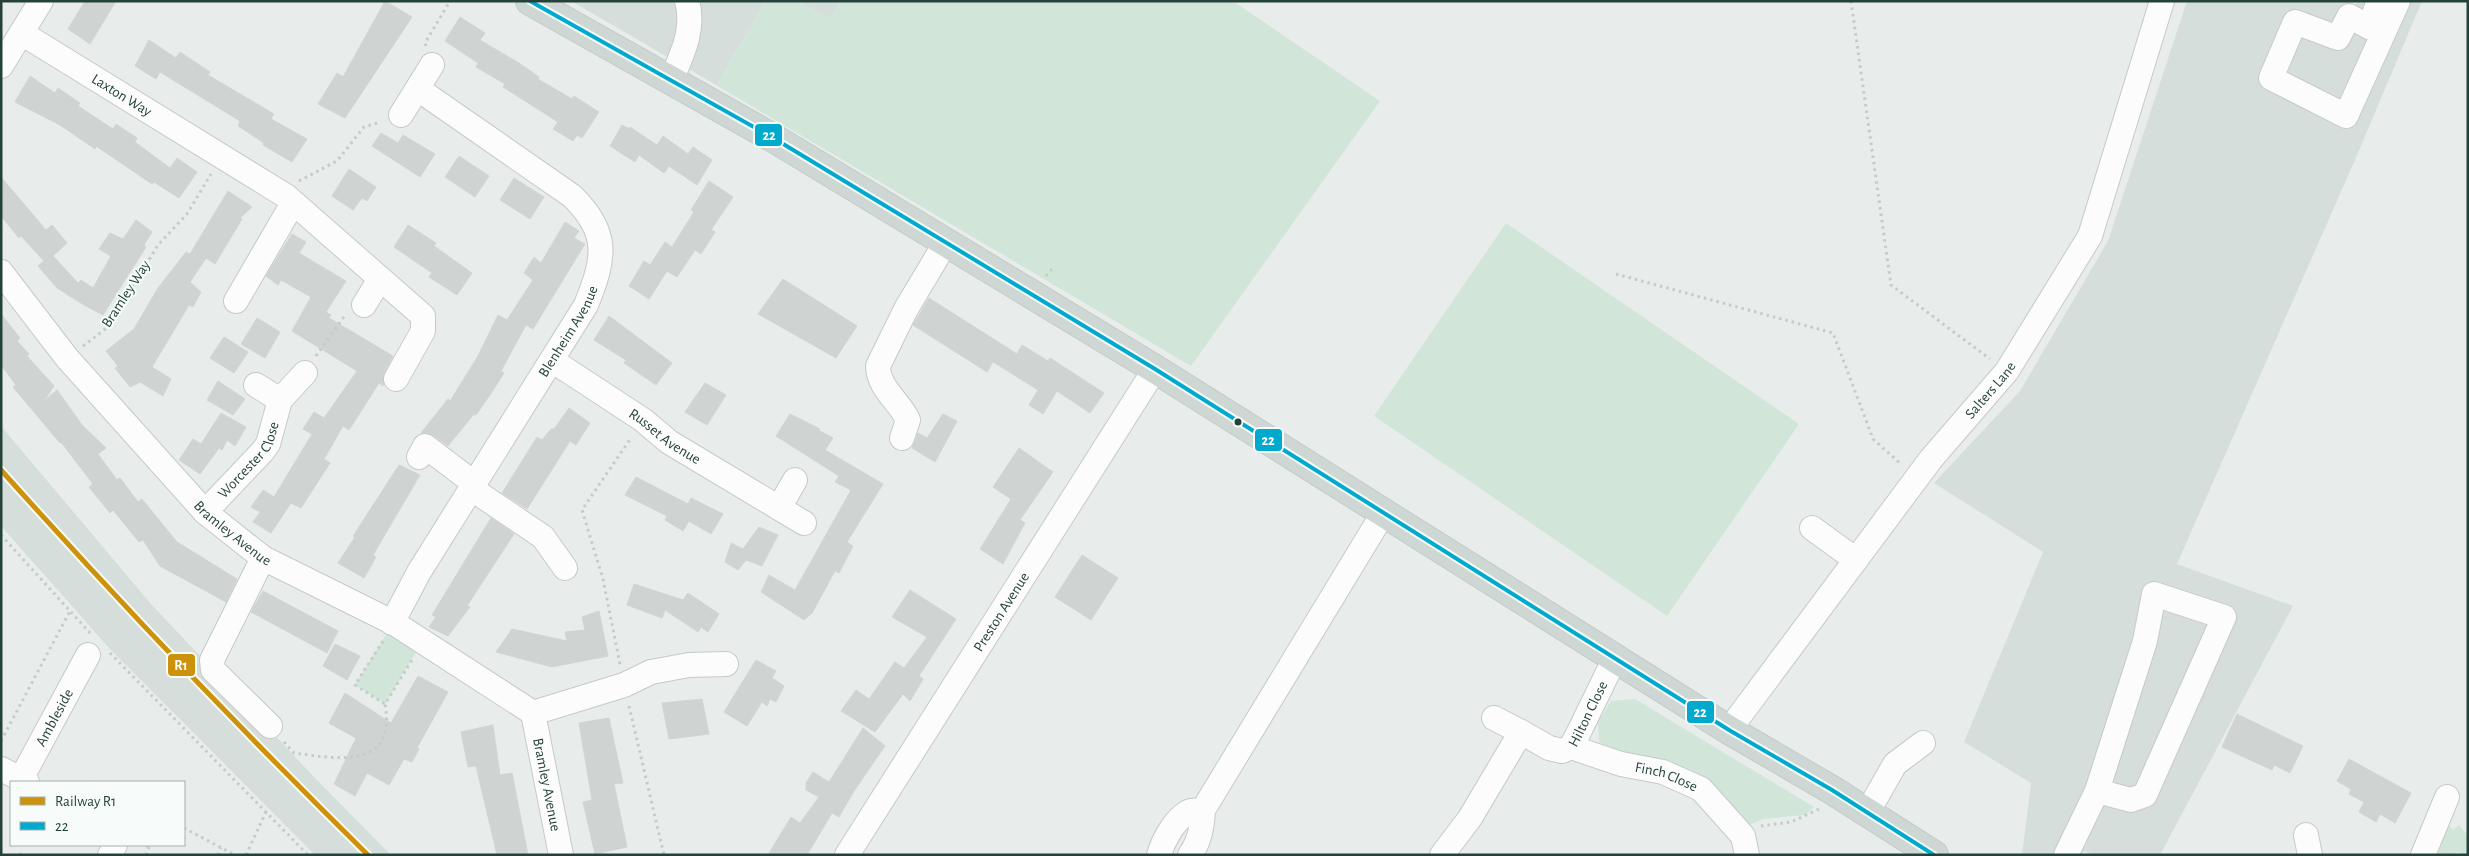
<svg xmlns="http://www.w3.org/2000/svg" width="2469" height="856" viewBox="0 0 2469 856" font-family="'Alegreya Sans',sans-serif">
<style>
.built{fill:#d6dedb}
.green{fill:#d1e6d8}
.building{fill:#cfd4d2;stroke:#d1d6d4}
.lines{fill:none;stroke-linecap:round;stroke-linejoin:round}
.minor-casing{stroke:#c5cac8;stroke-width:26}
.major-casing{stroke:#c3ccc9;stroke-width:30}
.path{stroke:#c3ccca;stroke-width:3;stroke-dasharray:2.5 4;stroke-linecap:butt}
.minor{stroke:#fcfcfc;stroke-width:24}
.major{stroke:#cfd7d5;stroke-width:28}
.bus-1-casing{stroke:#f7fbf9;stroke-width:8}
.bus-1{stroke:#00a9ce;stroke-width:4}
.rail-1-casing{stroke:#f7fbf9;stroke-width:9}
.rail-1{stroke:#cd920c;stroke-width:5}
.bus-dot{fill:#24423a;stroke:#f7fbf9;stroke-width:2}
.labels{text-anchor:middle;dominant-baseline:central;stroke-width:4;stroke-linejoin:round;paint-order:stroke}
.street-label{font-size:15px;fill:#24423a;stroke:#f7fbf9}
.line-badge{stroke:#f7fbf9;stroke-width:2}
.badge-label{font-size:14px;text-anchor:middle;font-weight:bold;fill:#fff}
</style>
<rect width="100%" height="100%" fill="#e8edeb"/>
<g class="built">
<path d="M571,1H766L716,85Z"/>
<path d="M798,1H841L830,19Z"/>
<path d="M2187,1H2349L2355,5L2358,1H2422L2355,160L2177,564L2293,606L2160,855H2094L2084,851L2082,855H2022L2031,783L1964,742L2043,552L1934,483L2020,391L2108,241Z"/>
<path d="M1,426L151,604L316,779L391,855H315L110,649L1,526Z"/>
</g>
<g class="green">
<path d="M766,1H798L830,18L841,1H1233L1380,101L1191,366L716,85Z"/>
<path d="M1506,223L1799,424L1667,616L1374,416Z"/>
<path d="M389,630L418,649L385,704L355,685Z"/>
<path d="M1635,699L1814,807L1805,815L1763,819L1744,827L1667,761L1622,752L1599,742L1598,722L1611,701Z"/>
<path d="M2447,823L2453,830L2459,825L2468,836V855L2456,852L2454,855H2434Z"/>
</g>
<g class="building">
<path d="M85,1H116L90,44L68,29Z"/>
<path d="M385,1L412,17L345,118L318,104L337,73L343,77Z"/>
<path d="M460,17L485,33L480,40L519,63L539,77L538,79L572,99L574,96L599,112L582,138L577,135L573,141L553,129L558,122L503,87L505,84L476,67L478,63L445,41Z"/>
<path d="M149,40L176,58L180,52L210,72L208,75L274,114L271,119L307,139L292,162L263,145L264,143L238,126L240,121L160,72L156,79L135,66Z"/>
<path d="M30,76L55,93L58,88L80,103L78,106L113,129L116,124L137,138L135,142L170,168L177,158L197,172L179,198L154,182L152,184L96,146L95,149L60,125L15,102Z"/>
<path d="M622,125L629,129L630,127L657,145L663,136L688,154L693,147L712,160L697,185L669,166L664,173L639,155L635,162L610,146Z"/>
<path d="M381,133L398,143L403,135L435,154L420,177L372,146Z"/>
<path d="M459,156L489,176L475,197L445,177Z"/>
<path d="M349,169L376,187L367,201L362,198L353,210L332,196Z"/>
<path d="M1,177L46,230L52,225L67,243L53,256L78,283L81,280L93,288L111,256L99,249L110,233L123,239L136,220L152,232L144,245L146,247L103,315L84,305L57,288L38,266L44,261L21,236L19,238L1,216Z"/>
<path d="M514,178L544,197L530,219L500,200Z"/>
<path d="M709,181L733,197L711,230L715,232L701,254L695,250L677,277L667,271L649,299L629,286L644,261L650,265L665,242L672,247L694,212L691,210Z"/>
<path d="M228,191L252,207L240,218L242,219L215,264L206,258L190,282L201,292L193,307L189,305L152,367L171,379L163,396L140,382L130,387L115,368L118,366L106,351L134,329L158,288L186,252L190,254Z"/>
<path d="M565,222L579,231L574,238L585,244L533,329L526,325L501,371L504,373L492,392L476,415L474,414L448,446L433,435L421,433L448,399L450,401L478,356L498,315L507,320L533,280L524,273L534,257L541,263Z"/>
<path d="M408,225L436,243L434,246L472,273L457,295L429,277L432,273L394,247Z"/>
<path d="M292,234L306,242L299,253L346,281L326,312L331,315L329,318L393,356L384,373L383,386L379,383L349,430L343,426L324,459L330,463L301,508L291,503L271,533L253,522L260,512L251,507L263,490L274,497L312,434L303,429L314,412L324,418L357,371L292,331L311,297L281,280L278,285L266,276Z"/>
<path d="M783,279L857,326L836,358L758,314Z"/>
<path d="M929,298L1017,354L1022,345L1048,361L1050,358L1104,393L1090,413L1057,391L1043,414L1029,405L1038,390L993,362L987,372L913,325Z"/>
<path d="M1,314L20,338L17,341L29,354L27,356L54,386L44,401L57,390L82,425L106,448L98,454L117,480L120,478L138,502L142,499L177,542L237,579L226,602L160,566L143,540L139,542L113,510L110,513L89,487L93,484L61,442L60,443L13,387L16,385L1,365Z"/>
<path d="M609,316L672,363L656,385L624,363L626,360L594,340Z"/>
<path d="M257,318L280,332L265,358L241,344Z"/>
<path d="M224,337L248,352L234,373L210,358Z"/>
<path d="M218,381L245,399L233,415L207,400Z"/>
<path d="M705,383L726,395L707,425L685,412Z"/>
<path d="M569,408L590,423L576,445L570,441L527,509L502,493L537,437L542,440L551,429H554Z"/>
<path d="M221,413L246,427L235,446L227,440L222,450L219,448L200,474L179,460L193,439L201,444Z"/>
<path d="M790,414L820,429L818,430L833,438L825,450L883,484L847,542L853,546L839,573L835,571L812,613L804,620L761,592L769,575L795,590L851,490L835,482L839,476L776,436Z"/>
<path d="M943,414L957,421L935,462L912,448L918,433L927,438Z"/>
<path d="M1019,448L1053,472L1020,520L1025,523L1003,564L980,549L1011,499L993,487Z"/>
<path d="M399,465L420,475L373,555L376,557L364,578L338,563L355,537L353,536Z"/>
<path d="M636,477L688,504L691,498L723,514L711,534L689,521L683,531L665,520L667,516L625,495Z"/>
<path d="M491,518L514,534L467,606L470,607L448,636L429,627L436,617L432,615Z"/>
<path d="M759,527L778,535L762,566L746,560L738,570L725,562L731,543L743,549Z"/>
<path d="M1082,555L1118,578L1091,620L1055,597Z"/>
<path d="M634,584L683,600L688,593L719,614L708,632L701,627L698,632L665,610L662,618L627,605Z"/>
<path d="M910,590L956,619L919,676L923,679L910,701L903,694L875,732L841,711L856,690L869,699L895,662L904,668L927,637L892,617Z"/>
<path d="M263,591L338,631L327,653L251,612Z"/>
<path d="M599,611L608,656L552,667L496,652L512,629L567,641L565,632L585,630L582,617Z"/>
<path d="M335,644L360,656L347,680L323,666Z"/>
<path d="M756,660L776,671L772,678L784,686L776,702L770,699L767,706L762,702L747,726L724,712Z"/>
<path d="M418,676L448,692L417,748L419,749L412,762L404,759L389,785L367,773L355,796L334,784L356,738L329,723L345,693L391,723Z"/>
<path d="M702,699L709,734L669,739L662,703Z"/>
<path d="M2237,714L2303,746L2290,773L2274,765L2272,770L2222,747Z"/>
<path d="M609,718L623,783L614,784L627,847L595,854L583,802L592,800L579,723Z"/>
<path d="M493,725L500,775L512,773L528,855H497L476,766L468,767L461,732Z"/>
<path d="M863,728L885,746L854,791L839,817L832,813L807,855H768L791,817L800,823L819,797L806,790V783L813,772L829,782Z"/>
<path d="M2349,759L2411,793L2395,823L2380,814L2376,822L2359,812L2364,802L2349,794L2351,789L2337,781Z"/>
</g>
<g class="lines">
<g class="minor-casing">
<g id="minor">
<path d="M2379,1L2369,27L2349,16L2338,38L2295,22L2271,78L2346,116L2398,1"/>
<path id="s1" d="M23,34L286,196L423,316V331L396,379"/>
<path d="M1,66L41,1"/>
<path d="M671,80C682,55 695,29 687,1"/>
<path d="M401,115L432,65"/>
<path id="s2" d="M1,272L67,358L205,512L263,558L394,623L533,713L561,855"/>
<path d="M236,301L293,203"/>
<path d="M364,305L380,279"/>
<path id="s3" d="M553,361L643,420L669,442L804,523"/>
<path d="M256,385L280,400"/>
<path d="M902,438L908,420C900,402 878,388 878,366L906,309L946,242"/>
<path d="M419,457L425,446L475,484"/>
<path d="M472,489L543,537L565,568"/>
<path d="M779,508L795,480"/>
<path id="s4" d="M205,512L262,452L268,444L280,400L305,373"/>
<path d="M1812,528L1856,560"/>
<path d="M263,558L212,660L213,670L270,726"/>
<path id="s5" d="M392,623L419,572L586,305C605,258 610,233 572,196L418,89"/>
<path d="M533,713L624,685L651,672L689,665L726,664"/>
<path d="M1494,718L1521,732"/>
<path id="s6" d="M1729,730L1931,459L2007,371L2090,236L2162,1"/>
<path id="s7" d="M1571,747L1621,764L1663,772L1701,789L1743,836L1747,855"/>
<path d="M1,769L27,782"/>
<path id="s8" d="M21,779L88,655"/>
<path d="M1867,813L1895,764L1923,743"/>
<path d="M2306,835L2310,855"/>
<path d="M110,855L115,845"/>
<path id="s9" d="M847,855L1155,369"/>
<path d="M1159,855C1163,841 1174,820 1188,812C1192,810 1198,811 1203,810"/>
<path d="M1190,855C1200,841 1202,827 1203,810L1384,512"/>
<path id="s10" d="M1442,855L1470,818L1521,732L1549,748L1562,751L1571,747L1578,734L1615,658"/>
<path d="M2066,855L2097,791L2145,641L2154,594L2224,617L2145,795L2131,800L2097,791"/>
<path d="M2423,855L2447,797"/>
</g>
</g>
<g class="major-casing">
<path id="major" d="M530,1L775,139L1155,369L1729,730L1832,790L1934,855"/>
</g>
<g class="path">
<path d="M1851,1L1891,285L1990,359"/>
<path d="M426,46L425,43L450,1"/>
<path d="M299,181L337,161L364,127L381,122"/>
<path d="M1616,274L1833,333L1873,439L1901,464"/>
<path d="M1046,276L1053,268"/>
<path d="M83,346L108,327L158,245L187,214L211,174"/>
<path d="M316,356L346,314"/>
<path d="M1,535L90,633"/>
<path d="M383,641L355,685L385,704L412,660"/>
<path d="M110,653L308,855"/>
<path d="M620,664L603,579L582,510L631,438"/>
<path d="M629,706L664,855"/>
<path d="M1,741L70,611"/>
<path d="M284,742L294,753C338,759 397,770 385,704"/>
<path d="M92,782H96"/>
<path d="M1761,826L1791,822L1819,809"/>
<path d="M184,828L235,855"/>
<path d="M146,845L149,847L150,845"/>
<path d="M20,855L24,851"/>
<path d="M146,855L149,847"/>
<path d="M218,855L221,848"/>
<path d="M246,855L266,812"/>
</g>
<use href="#minor" class="minor"/>
<use href="#major" class="major"/>
<g class="bus-1-casing">
<path id="bus-1" d="M530,1L775,139L1155,369L1729,730L1832,790L1934,855"/>
</g>
<use href="#bus-1" class="bus-1"/>
<g class="rail-1-casing">
<path id="rail-1" d="M1,470C119,602 241,730 368,855"/>
</g>
<use href="#rail-1" class="rail-1"/>
</g>
<circle class="bus-dot" cx="1238" cy="422" r="4.5"/>
<g class="labels">
<g class="street-label">
<text stroke="none"><textPath href="#s1" startOffset="116">Laxton Way</textPath></text>
<text transform="translate(126 294) rotate(-57)">Bramley Way</text>
<text stroke="none"><textPath href="#s5" startOffset="341">Blenheim Avenue</textPath></text>
<text stroke="none"><textPath href="#s6" startOffset="429">Salters Lane</textPath></text>
<text stroke="none"><textPath href="#s3" startOffset="135">Russet Avenue</textPath></text>
<text stroke="none"><textPath href="#s4" startOffset="69">Worcester Close</textPath></text>
<text stroke="none"><textPath href="#s2" startOffset="350">Bramley Avenue</textPath></text>
<text stroke="none"><textPath href="#s9" startOffset="288">Preston Avenue</textPath></text>
<text stroke="none"><textPath href="#s10" startOffset="239">Hilton Close</textPath></text>
<text stroke="none"><textPath href="#s8" startOffset="70">Ambleside</textPath></text>
<text stroke="none"><textPath href="#s7" startOffset="100">Finch Close</textPath></text>
<text stroke="none"><textPath href="#s2" startOffset="774">Bramley Avenue</textPath></text>
</g>
</g>
<g class="line-badge">
<rect x="754" y="123" width="29" height="24" rx="5" fill="#00a9ce"/>
<rect x="1254" y="428" width="29" height="24" rx="5" fill="#00a9ce"/>
<rect x="167" y="653" width="29" height="24" rx="5" fill="#cd920c"/>
<rect x="1686" y="700" width="29" height="24" rx="5" fill="#00a9ce"/>
</g>
<g class="badge-label">
<text x="769" y="140">22</text>
<text x="1268" y="445">22</text>
<text x="181" y="670">R1</text>
<text x="1700" y="717">22</text>
</g>
<rect width="2469" height="856" fill="none" stroke="#24423a" stroke-width="5"/>
<rect x="10" y="781" width="175" height="65" fill="#f7fbf9" stroke="#a3b1ad"/>
<rect x="20" y="797" width="25" height="8" fill="#cd920c" stroke="#a3b1ad"/>
<text x="55" y="806" font-size="15" fill="#24423a">Railway R1</text>
<rect x="20" y="822" width="25" height="8" fill="#00a9ce" stroke="#a3b1ad"/>
<text x="55" y="831" font-size="15" fill="#24423a">22</text>
</svg>
